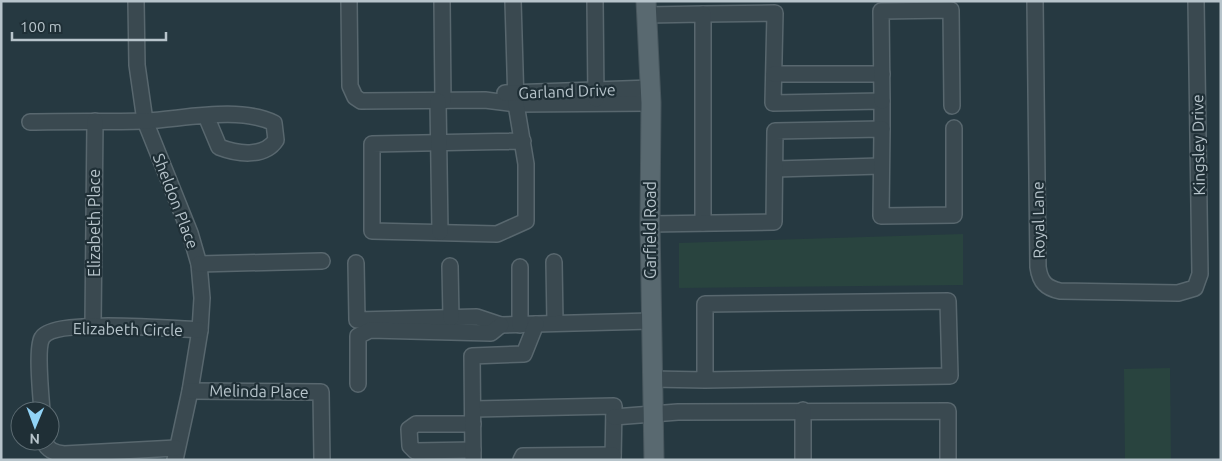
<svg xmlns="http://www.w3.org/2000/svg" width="1222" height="461" viewBox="0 0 1222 461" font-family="Ubuntu,sans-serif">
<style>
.green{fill:#29443f}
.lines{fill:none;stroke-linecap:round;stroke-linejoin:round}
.minor-casing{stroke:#58676e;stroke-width:18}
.major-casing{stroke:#47565d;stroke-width:21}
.minor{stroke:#3a4950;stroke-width:15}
.major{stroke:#596970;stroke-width:19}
.labels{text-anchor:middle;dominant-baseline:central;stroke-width:4.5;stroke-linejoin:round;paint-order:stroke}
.street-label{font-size:16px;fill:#b7c4cb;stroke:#1f2f36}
</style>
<rect width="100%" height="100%" fill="#263941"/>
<g class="green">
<path d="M963,234V285L679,288V243Z"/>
<path d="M1170,368L1171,460H1125L1124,369Z"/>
</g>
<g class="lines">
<g class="minor-casing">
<g id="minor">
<path d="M136,1L137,65L145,121L190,233L199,264L202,298L200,330L190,391L175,460"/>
<path d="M349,1L350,86L355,97L361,101L485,100L516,104L651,103"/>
<path d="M442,1L443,101"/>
<path d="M513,1L516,104L526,164V221L497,234L372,231V144L523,141"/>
<path d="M595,1L596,99"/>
<path d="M1035,1L1038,267C1040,282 1046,288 1060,291L1178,293L1195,288L1200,274L1196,1"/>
<path d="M703,14L775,13L773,103L882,101V129"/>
<path d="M647,15L703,14V223"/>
<path d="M774,74H882"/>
<path d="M505,93L651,88"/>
<path d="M438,101L440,232"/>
<path d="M882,101L881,11L951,10L952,106"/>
<path d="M30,122C68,121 107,122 145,121C184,119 239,106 274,123L276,140C264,158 237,154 219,147L206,116"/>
<path d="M775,169L881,166"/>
<path d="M650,224L774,222L775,131L882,129L881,216L954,215V128"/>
<path d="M554,262L555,323"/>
<path d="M356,263L357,320L477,317L501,325L651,321"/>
<path d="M199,264L322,261"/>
<path d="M450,266L451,318"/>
<path d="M520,267V325"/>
<path d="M93,326L95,121"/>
<path d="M652,379L705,380L950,376L948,301L705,304V380"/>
<path d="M358,384V336L370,330L491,333L501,325"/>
<path d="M190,391L321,392L322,460"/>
<path d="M473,409L614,406L613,460"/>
<path d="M42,411C41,397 36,348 42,338C53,318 175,329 200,330"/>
<path d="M614,417L678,412L948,411V460"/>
<path d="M473,424H416L409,429L410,446L415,451L473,450"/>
<path d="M43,441C48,450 54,453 64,454L176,448"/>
<path d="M473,460L472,356L524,354L536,324"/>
<path d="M521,460L523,456L613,455"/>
<path d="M803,460V410"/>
</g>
</g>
<g class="major-casing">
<path id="major" d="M646,1L651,103L650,224L654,460"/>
</g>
<use href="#minor" class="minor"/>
<use href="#major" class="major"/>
</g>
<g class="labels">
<g class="street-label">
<text transform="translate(567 91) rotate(-2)">Garland Drive</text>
<text transform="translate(1198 145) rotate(-91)">Kingsley Drive</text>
<text transform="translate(176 201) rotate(69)">Sheldon Place</text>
<text transform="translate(1038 220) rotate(-91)">Royal Lane</text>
<text transform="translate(94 223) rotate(-90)">Elizabeth Place</text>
<text transform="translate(650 230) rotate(-90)">Garfield Road</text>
<text transform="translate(128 329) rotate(1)">Elizabeth Circle</text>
<text transform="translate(259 391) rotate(1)">Melinda Place</text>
</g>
</g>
<rect width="1222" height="461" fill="none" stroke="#b7c4cb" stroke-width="5"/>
<g transform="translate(35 426) rotate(181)"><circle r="24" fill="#1f2f36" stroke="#5c6b72"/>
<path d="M0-4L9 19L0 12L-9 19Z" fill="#91d3f6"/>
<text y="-8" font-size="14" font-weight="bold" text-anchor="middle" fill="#b7c4cb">N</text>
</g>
<path d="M12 32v8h154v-8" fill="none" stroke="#b7c4cb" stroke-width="2.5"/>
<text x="20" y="32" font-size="15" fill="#b7c4cb" stroke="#1f2f36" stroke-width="4" paint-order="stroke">100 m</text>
</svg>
